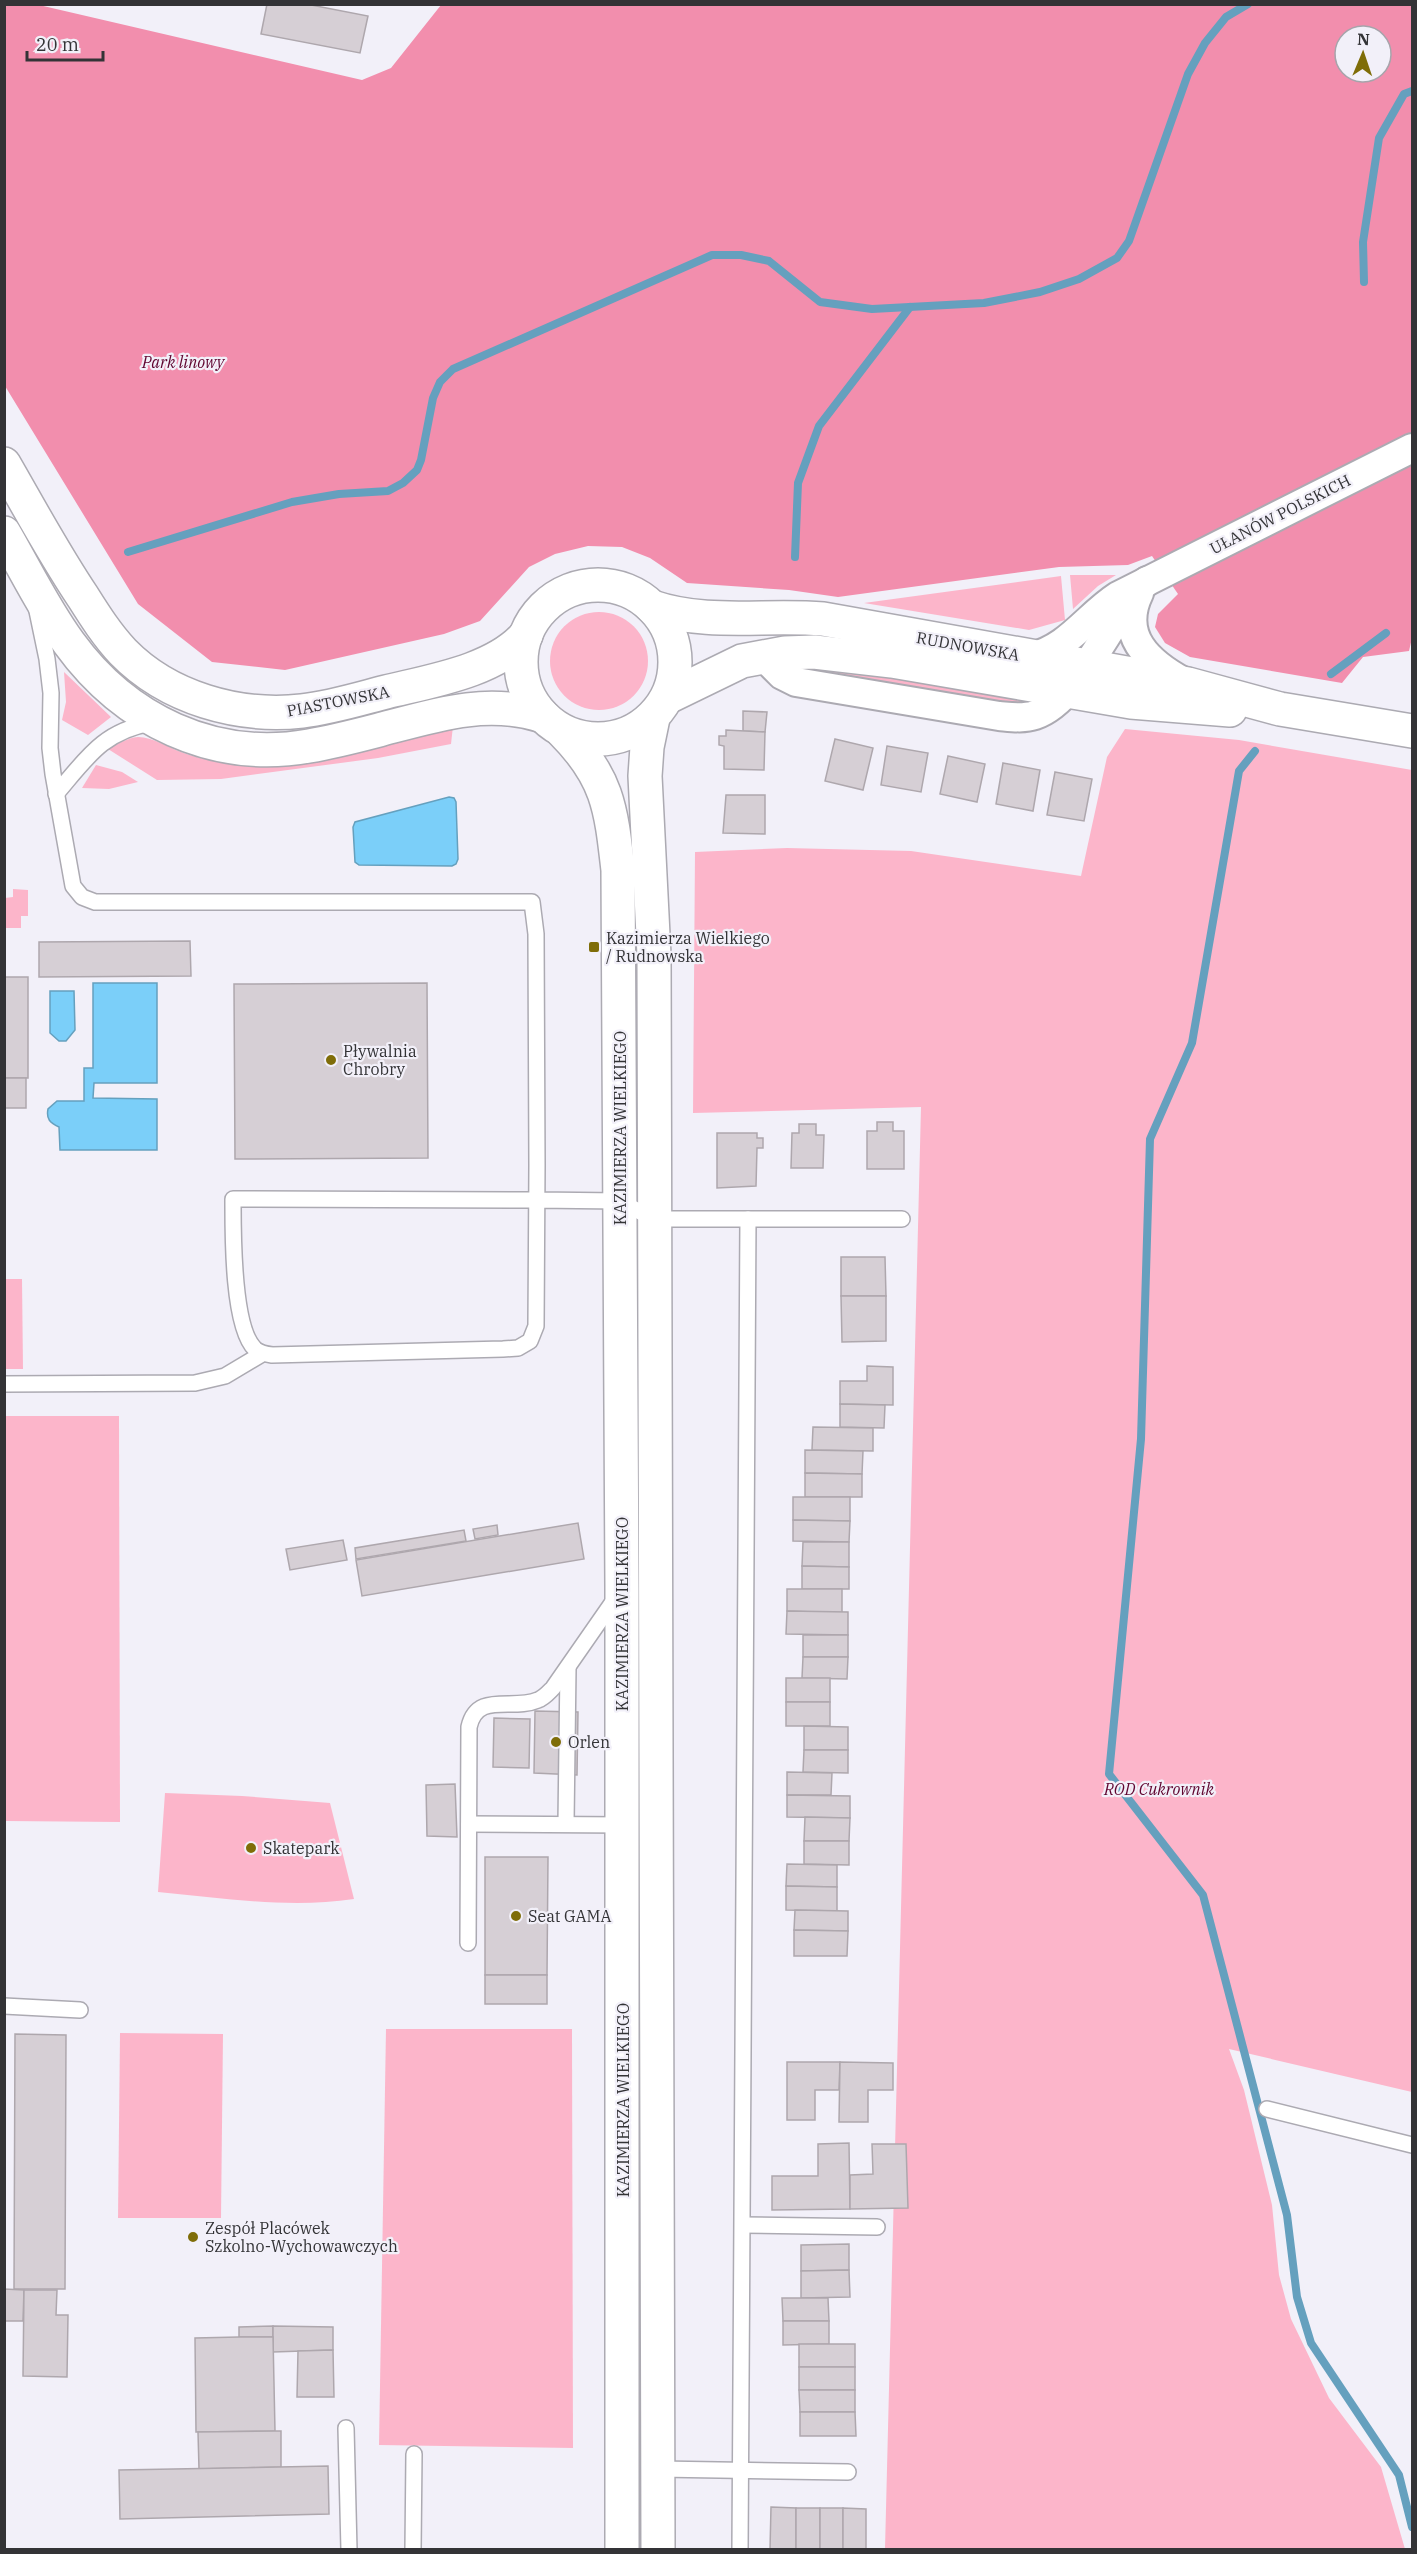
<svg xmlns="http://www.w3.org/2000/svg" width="1417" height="2554" viewBox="0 0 1417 2554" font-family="'IBM Plex Serif',serif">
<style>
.green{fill:#fcb5ca}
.forest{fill:#f28ead;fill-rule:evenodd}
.water{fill:#7bcff9;stroke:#65a0be;stroke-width:1.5}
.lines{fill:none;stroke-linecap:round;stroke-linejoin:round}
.stream{stroke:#65a0be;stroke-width:8}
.building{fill:#d6cfd5;stroke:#aea7ad;stroke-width:1.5}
.lane-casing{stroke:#acaab2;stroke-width:18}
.street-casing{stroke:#acaab2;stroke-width:32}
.secondary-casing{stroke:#acaab2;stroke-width:36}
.lane{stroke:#fff;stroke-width:15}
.street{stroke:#fff;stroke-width:28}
.secondary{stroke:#fff;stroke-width:33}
.poi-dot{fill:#7f6d08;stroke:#f2f0f9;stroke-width:2}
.labels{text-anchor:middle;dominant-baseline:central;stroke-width:4.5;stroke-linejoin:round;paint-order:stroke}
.park-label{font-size:16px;font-style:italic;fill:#600530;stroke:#f2f0f9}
.street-label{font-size:16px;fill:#333336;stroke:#f2f0f9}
.poi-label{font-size:16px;fill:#333336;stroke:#f2f0f9;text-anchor:start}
</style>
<rect width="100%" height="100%" fill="#f2f0f9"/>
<g class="green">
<path d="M1070,575H1116L1098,586L1073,609Z"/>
<path d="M1061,576L1065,620L1029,630L864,603Z"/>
<circle cx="599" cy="661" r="49"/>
<path d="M793,666L857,670L1047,698L1032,707L820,677Z"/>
<path d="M64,672L111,717L88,735L62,720L66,702Z"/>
<path d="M453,726L451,744L378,758L221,779L157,780L108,749C118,744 127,738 138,737C153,737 167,747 181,752C202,760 226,764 248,765C318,769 386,744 453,726Z"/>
<path d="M1125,729L1239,740L1412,770V2092L1229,2049L1244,2090L1272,2205L1279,2275L1291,2319L1329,2398L1381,2467L1405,2549H885L921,1107L693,1113L695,852L787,848L911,851L1081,876L1107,757Z"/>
<path d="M96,765L122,772L138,782L109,789L82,788Z"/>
<path d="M13,889L28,890V916H21V928H5V898L13,897Z"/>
<path d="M5,1279H22L23,1369H5Z"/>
<path d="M5,1416H119L120,1822L5,1821Z"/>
<path d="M165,1793L242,1796L330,1803L354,1899C289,1909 223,1898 158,1892Z"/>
<path d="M386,2029H572L573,2448L379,2445Z"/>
<path d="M120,2033L223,2034L221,2218H118Z"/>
</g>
<path class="forest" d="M5,5H39L362,80L391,68L441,5H1412V638L1409,651L1363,657L1342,683L1190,657L1165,643L1155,627L1158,614L1178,594L1152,556L1128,565L1059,567L838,597L789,590L687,583L650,558L622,547L588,546L555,554L529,567L480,621L444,634L285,670L212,662L138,604L5,386ZM1345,36H1381V72H1345Z"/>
<g class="water">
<path d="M449,797L454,798L456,802L458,859L456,864L452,866L359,865L355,862L353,827L355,822Z"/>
<path d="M93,983H157V1083H94L93,1098L157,1099V1150H60L59,1127C50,1123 46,1119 48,1109L57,1101H84V1068H93Z"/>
<path d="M50,991H74L75,1030L66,1041H59L50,1033Z"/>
</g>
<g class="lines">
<g class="stream">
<path d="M1364,282L1363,242L1379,138L1404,94L1412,91"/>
<path d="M128,552L292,502L339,494L388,491L403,483L417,470L421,460L433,398L440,382L453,369L712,255H741L769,261L820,302L872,309L984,303L1040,292L1079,279L1117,258L1129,241L1188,74L1205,43L1226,17L1248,4"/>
<path d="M795,557L798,483L819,426L910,307"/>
<path d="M1331,674L1386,633"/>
<path d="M1255,751L1239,771L1192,1043L1150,1139L1141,1439L1109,1774L1203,1895L1287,2215L1297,2297L1311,2343L1399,2475L1412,2527"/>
</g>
</g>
<g class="building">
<path d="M267,4H306L368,16L360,53L261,34Z"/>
<path d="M743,711L767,712L765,732L743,731Z"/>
<path d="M726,730L765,732L764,770L724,769V746L719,745V736H726Z"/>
<path d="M835,739L873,748L863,790L825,781Z"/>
<path d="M887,746L928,753L921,792L881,785Z"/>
<path d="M948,756L985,764L977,802L940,794Z"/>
<path d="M1003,763L1040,770L1033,811L996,804Z"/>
<path d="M1055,772L1092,779L1084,821L1047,815Z"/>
<path d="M726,795H765V834L723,833Z"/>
<path d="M190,941L191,976L39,977V942Z"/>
<rect x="4" y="977" width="24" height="101"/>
<path d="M427,983L428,1158L235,1159L234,984Z"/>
<rect x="4" y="1078" width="22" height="30"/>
<path d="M877,1122H893V1131H904V1169H867V1131H877Z"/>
<path d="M799,1124H816V1135H824L823,1168H791L792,1133H799Z"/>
<path d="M717,1133H757V1138H763V1148H757L756,1186L717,1188Z"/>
<path d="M841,1257H885L886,1296H841Z"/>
<path d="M841,1296H886V1341L842,1342Z"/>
<path d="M867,1366L893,1367V1405L840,1404V1381H867Z"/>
<path d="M840,1404L885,1405L884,1428L840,1427Z"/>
<path d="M813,1427L873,1428V1451L812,1450Z"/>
<path d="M805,1450L863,1451L862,1474L805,1473Z"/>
<path d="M805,1473L862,1474V1497H805Z"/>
<path d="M793,1497H850V1521L793,1520Z"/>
<path d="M793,1520L850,1521L849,1542L793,1541Z"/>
<path d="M578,1523L584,1559L362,1596L356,1560Z"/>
<path d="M497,1525L498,1535L475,1539L473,1529Z"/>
<path d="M464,1530L466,1541L356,1559L355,1548Z"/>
<path d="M343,1540L347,1560L290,1570L286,1549Z"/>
<path d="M803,1542H849V1567L802,1566Z"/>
<path d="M802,1566L849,1567V1589H802Z"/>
<path d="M787,1589H842V1613L787,1611Z"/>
<path d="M787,1611L848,1612V1635L786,1634Z"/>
<rect x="803" y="1635" width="45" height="22"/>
<path d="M803,1657H848L847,1679L802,1678Z"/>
<rect x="786" y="1678" width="44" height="24"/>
<rect x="786" y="1702" width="44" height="24"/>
<path d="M535,1711L578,1712L577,1775L534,1773Z"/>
<path d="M494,1718L530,1719L529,1768L493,1767Z"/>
<path d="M804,1726L848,1727V1750H804Z"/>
<path d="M804,1750H848V1773L803,1772Z"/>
<path d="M787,1772L832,1773L831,1795H787Z"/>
<path d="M455,1784L457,1837L427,1836L426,1785Z"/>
<path d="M787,1795L850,1796V1818L787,1817Z"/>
<path d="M805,1817L850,1818L849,1841H804Z"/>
<path d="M804,1841H849V1865L804,1864Z"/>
<path d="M485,1857H548L547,1975H485Z"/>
<path d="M787,1864L837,1865V1887L786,1886Z"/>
<path d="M786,1886L837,1887V1911L786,1910Z"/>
<path d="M795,1910L848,1911V1931L794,1930Z"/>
<path d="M794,1930L848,1931L847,1956H794Z"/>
<rect x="485" y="1975" width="62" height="29"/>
<path d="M15,2034L66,2035L65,2289H14Z"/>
<path d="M787,2062H840L839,2090H815V2120H787Z"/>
<path d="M840,2062L893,2063V2090H868V2122H839Z"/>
<path d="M849,2143L850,2209L772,2210V2176H818V2144Z"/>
<path d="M872,2144H906L908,2208L850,2209V2175L873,2174Z"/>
<path d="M849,2244V2270L801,2271V2245Z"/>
<path d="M849,2270L850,2297L801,2298V2271Z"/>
<path d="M4,2289L24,2290L23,2321H4Z"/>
<path d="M24,2290H57L56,2315H68L67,2377L23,2376Z"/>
<path d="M782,2298H828L829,2321H783Z"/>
<path d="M783,2321H829V2344L783,2345Z"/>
<path d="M273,2326V2337H239V2327Z"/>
<path d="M273,2326L333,2327V2350L273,2352Z"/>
<path d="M239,2337H273L275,2431L196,2432L195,2338Z"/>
<rect x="799" y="2344" width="56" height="23"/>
<path d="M333,2350L334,2397H297L298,2351Z"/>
<rect x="799" y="2367" width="56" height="23"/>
<path d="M799,2390H855V2412H800Z"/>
<path d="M800,2412H855L856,2436H800Z"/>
<path d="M275,2431H281V2467L199,2469L198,2432Z"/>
<path d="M328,2466L329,2514L120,2519L119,2470Z"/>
<path d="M771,2507L796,2508V2550H770Z"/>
<rect x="796" y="2508" width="24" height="42"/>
<rect x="820" y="2508" width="23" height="42"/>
<path d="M843,2508L866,2509V2550H843Z"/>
</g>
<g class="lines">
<g class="lane-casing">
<g id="lane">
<path d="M37,611L47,659L51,693L50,748L53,774L73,886L82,897L95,902H532L536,934L537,1165L536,1326L530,1341L518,1348L503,1349L272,1355C265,1354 260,1353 255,1349C232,1327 233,1231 233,1199L536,1200L620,1201L653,1219H902"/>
<path d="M56,794C86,759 103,731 151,723"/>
<path d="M4,1384L195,1383L225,1376L262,1354"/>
<path d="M566,1823L568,1668"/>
<path d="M469,1824L626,1825"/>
<path d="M468,1943L469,1727C477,1691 512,1711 538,1700C544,1698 549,1692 553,1688L617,1596"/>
<path d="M4,2006L80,2010"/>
<path d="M1267,2109L1412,2145"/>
<path d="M743,2225L877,2227"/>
<path d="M346,2428L349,2550"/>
<path d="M659,2469L848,2472"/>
<path d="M413,2550L414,2454"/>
<path d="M740,2550L748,1219"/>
</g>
</g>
<g class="street-casing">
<g id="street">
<path d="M1139,593C1118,636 1149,663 1184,682"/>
<path d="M763,656L782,675L796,682L999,716C1011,717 1023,719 1035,715C1080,700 1112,612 1147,581"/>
<path d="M1031,657C1069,648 1087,616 1118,596L1412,448"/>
</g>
</g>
<g class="secondary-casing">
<g id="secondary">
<path d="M4,464C30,509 54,554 83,597C95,616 107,635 123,652C168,698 238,718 302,711C330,708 359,699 386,692C431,681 495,671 526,635"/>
<path d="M4,533C25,569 44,609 69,643C125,720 213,763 309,746C333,742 356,736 379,730C435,715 487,698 543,716"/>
<circle cx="598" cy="662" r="77"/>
<path d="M652,607C708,626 765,614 823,619L1188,684L1280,709L1412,731"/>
<path d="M668,697L742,661L785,653L814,652L892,661L1131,702L1230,710"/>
<path d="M653,718L647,747L645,776L654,955L658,2550"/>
<path d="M562,731C608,777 611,808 618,870L622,1588V2550"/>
</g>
</g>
<use href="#lane" class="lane"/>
<use href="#street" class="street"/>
<use href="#secondary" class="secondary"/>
</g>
<g class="poi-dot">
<rect x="588" y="941" width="12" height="12" rx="3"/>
<circle cx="331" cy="1060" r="6"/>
<circle cx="556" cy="1742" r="6"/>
<circle cx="251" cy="1848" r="6"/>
<circle cx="516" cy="1916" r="6"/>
<circle cx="193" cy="2237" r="6"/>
</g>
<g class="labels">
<g class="park-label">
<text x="183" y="362">Park linowy</text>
<text x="1159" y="1789">ROD Cukrownik</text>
</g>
<g class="street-label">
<text transform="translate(1280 514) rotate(-27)">UŁANÓW POLSKICH</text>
<text transform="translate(968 646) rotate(10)">RUDNOWSKA</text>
<text transform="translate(338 701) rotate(-11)">PIASTOWSKA</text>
<text transform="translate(620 1128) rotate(-90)">KAZIMIERZA WIELKIEGO</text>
<text transform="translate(622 1614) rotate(-90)">KAZIMIERZA WIELKIEGO</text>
<text transform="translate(623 2100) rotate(-90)">KAZIMIERZA WIELKIEGO</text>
</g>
<g class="poi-label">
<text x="606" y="938">Kazimierza Wielkiego<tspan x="606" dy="18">/ Rudnowska</tspan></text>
<text x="343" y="1051">Pływalnia<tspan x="343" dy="18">Chrobry</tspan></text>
<text x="568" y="1742">Orlen</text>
<text x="263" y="1848">Skatepark</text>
<text x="528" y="1916">Seat GAMA</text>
<text x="205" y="2228">Zespół Placówek<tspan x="205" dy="18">Szkolno-Wychowawczych</tspan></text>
</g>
</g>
<rect width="1417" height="2554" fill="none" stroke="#333336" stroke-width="12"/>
<g transform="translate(1363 54) rotate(2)"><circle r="28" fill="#f2f0f9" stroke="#a6a4ab" stroke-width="1.5"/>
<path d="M0-4.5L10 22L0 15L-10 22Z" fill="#7f6d08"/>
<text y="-9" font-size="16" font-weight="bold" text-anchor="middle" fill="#333336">N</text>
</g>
<path d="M27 51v9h76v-9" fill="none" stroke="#333336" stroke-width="3"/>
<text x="36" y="51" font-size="18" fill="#333336" stroke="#f2f0f9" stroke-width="4.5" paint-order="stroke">20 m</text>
</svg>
